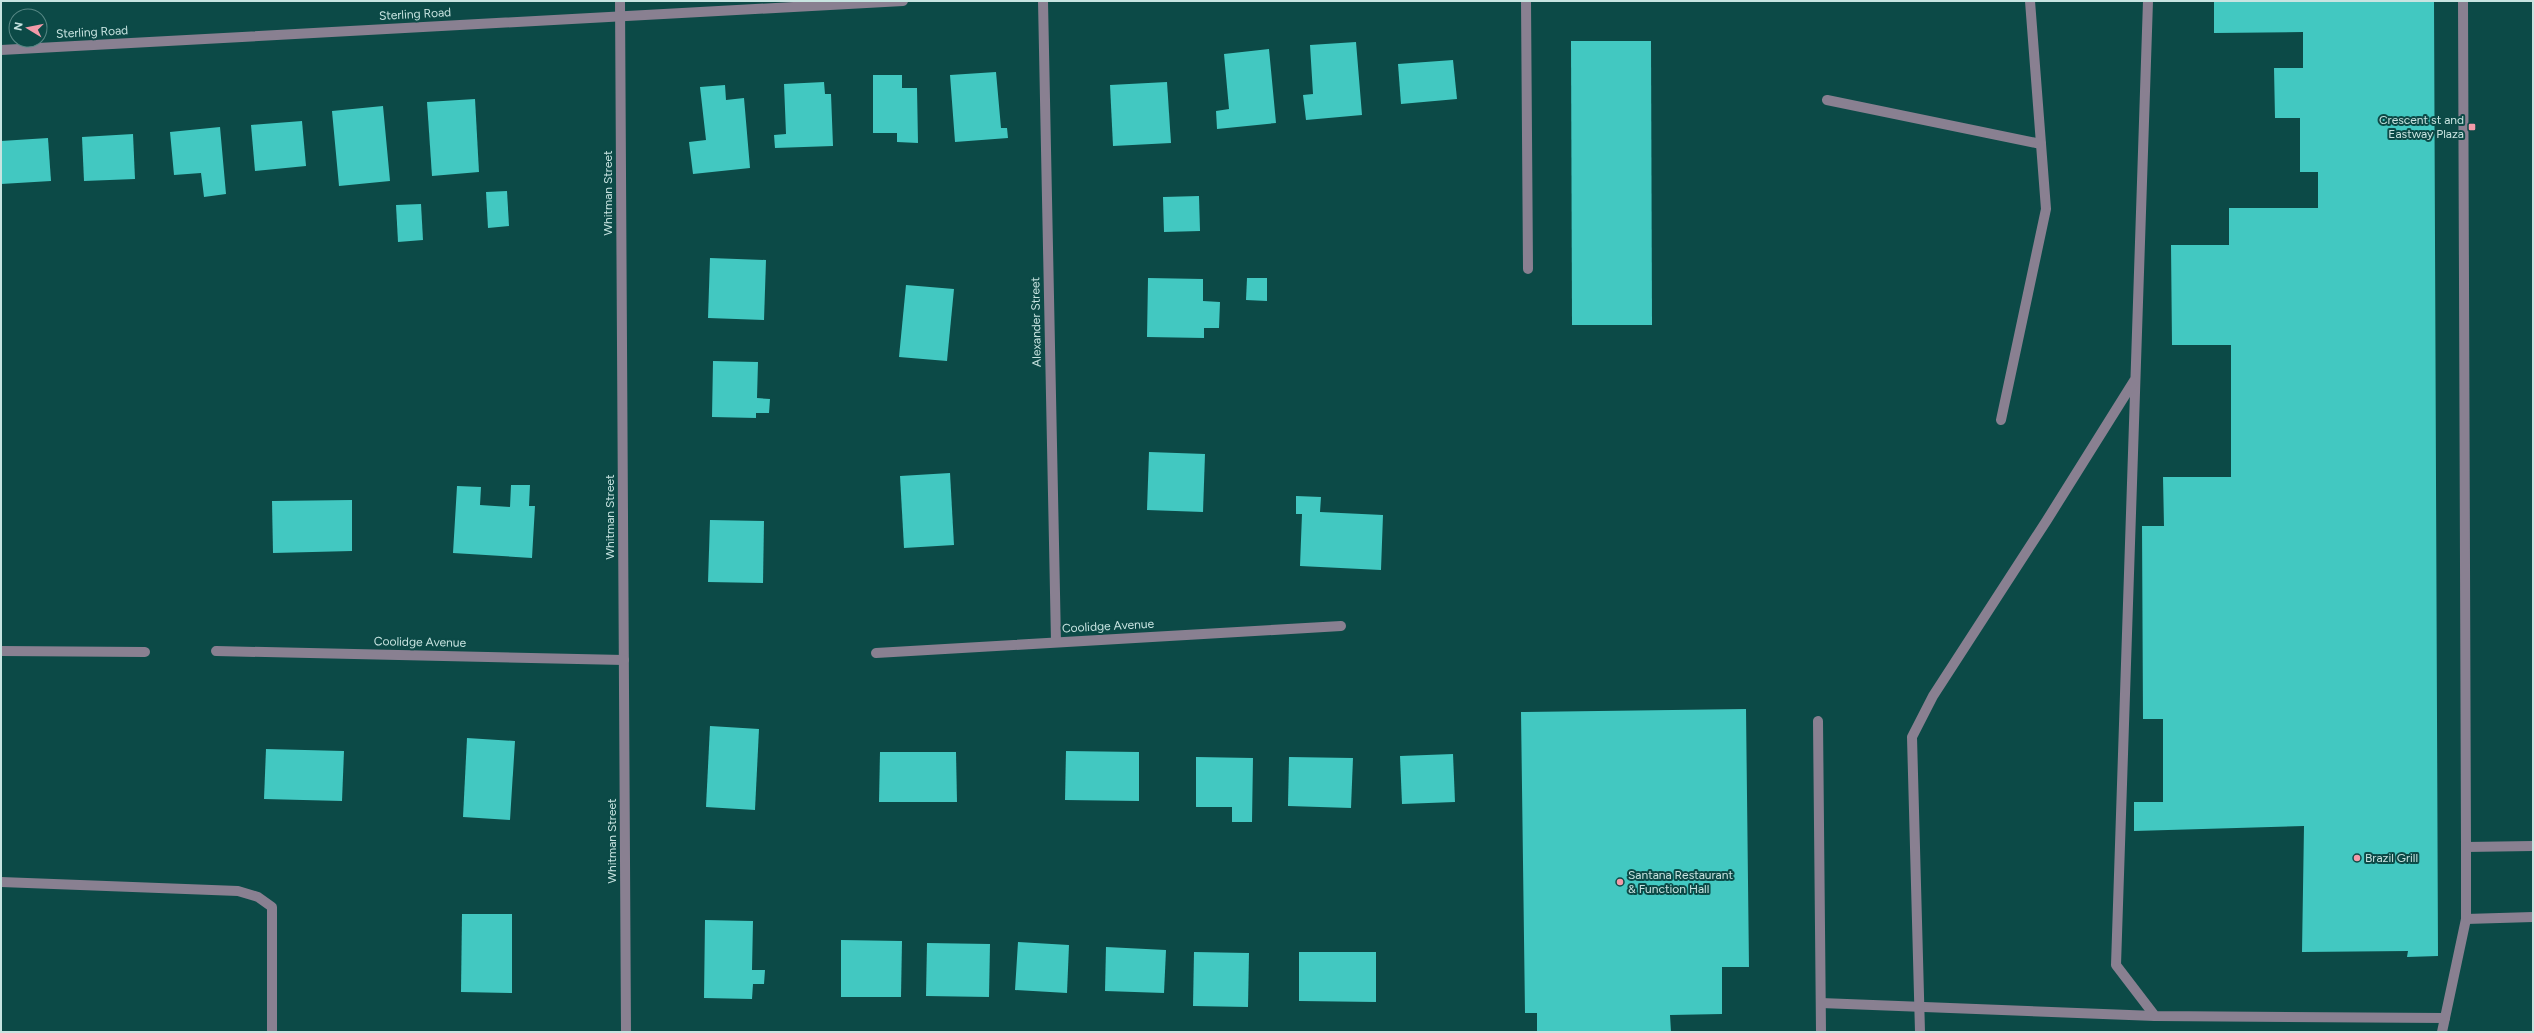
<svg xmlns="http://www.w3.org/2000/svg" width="2534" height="1033" viewBox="0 0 2534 1033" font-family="Figtree,sans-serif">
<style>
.building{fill:#42c8c1}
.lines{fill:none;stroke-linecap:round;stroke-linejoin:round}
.minor{stroke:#898091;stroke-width:10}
.poi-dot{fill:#f39aa8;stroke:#0c4a47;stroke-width:1.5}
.labels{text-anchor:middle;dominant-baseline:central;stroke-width:4;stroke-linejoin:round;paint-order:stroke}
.street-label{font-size:12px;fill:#c8e4e1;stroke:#0c4a47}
.poi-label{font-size:12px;fill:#c8e4e1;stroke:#0c4a47;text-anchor:start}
</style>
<rect width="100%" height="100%" fill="#0c4a47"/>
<g class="building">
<path d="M2214,1H2434L2438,956L2407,957L2408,951L2302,952L2304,826L2134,831V802H2163V719H2143L2142,526H2164L2163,477H2231V345H2172L2171,245H2229V208H2318V172H2300V118H2275L2274,68H2303V32L2214,33Z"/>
<path d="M1571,41H1651L1652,325H1572Z"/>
<path d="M1356,42L1362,115L1306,120L1303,95L1313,94L1310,45Z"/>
<path d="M1269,49L1276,123L1217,129L1216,111L1229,109L1224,54Z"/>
<path d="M1453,60L1457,99L1401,104L1398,64Z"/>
<path d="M996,72L1001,128H1007L1008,138L955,142L950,75Z"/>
<path d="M873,75H902V88H917L918,143L897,142V133H873Z"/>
<path d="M824,82L825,94H831L833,146L775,148L774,135L786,134L784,84Z"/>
<path d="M1167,82L1171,143L1113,146L1110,85Z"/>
<path d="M725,85L726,100L744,98L750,168L693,174L689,142L706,140L700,87Z"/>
<path d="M475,99L479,172L432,176L427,102Z"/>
<path d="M383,106L390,181L339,186L332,111Z"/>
<path d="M302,121L306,166L255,171L251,125Z"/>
<path d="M220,127L226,194L204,197L201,173L174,175L170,132Z"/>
<path d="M133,134L135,179L84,181L82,137Z"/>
<path d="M48,138L51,181L1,184V141Z"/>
<path d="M507,191L509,226L488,228L486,192Z"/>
<path d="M1199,196L1200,231L1164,232L1163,197Z"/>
<path d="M421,204L423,240L398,242L396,205Z"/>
<path d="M710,258L766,260L764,320L708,318Z"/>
<path d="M1148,278L1203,279V301L1220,302L1219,328H1204V338L1147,337Z"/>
<path d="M1247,278H1267V301L1246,300Z"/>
<path d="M906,285L954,289L947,361L899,357Z"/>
<path d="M713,361L758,362L757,398L770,399L769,413H756V418L712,417Z"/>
<path d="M1149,452L1205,454L1203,512L1147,510Z"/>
<path d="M950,473L954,545L904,548L900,476Z"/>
<path d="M511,485H530L529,506H535L532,558L453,553L457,486L481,487L480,505L510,507Z"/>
<path d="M1296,496L1321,497L1320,512L1383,515L1381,570L1300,566L1302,514H1296Z"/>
<path d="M352,500V551L273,553L272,501Z"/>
<path d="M710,520L764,521L763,583L708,582Z"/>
<path d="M1746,709L1749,967H1722V1014L1670,1015L1671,1032H1537V1013H1525L1521,712Z"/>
<path d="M710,726L759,729L755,810L706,807Z"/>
<path d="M467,738L515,741L510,820L463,817Z"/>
<path d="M266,749L344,751L342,801L264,799Z"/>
<path d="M1066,751L1139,752V801L1065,800Z"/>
<path d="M880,752H956L957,802H879Z"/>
<path d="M1453,754L1455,802L1402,804L1400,756Z"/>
<path d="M1196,757L1253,758L1252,822H1232V807H1196Z"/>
<path d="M1289,757L1353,758L1351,808L1288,806Z"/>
<path d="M462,914H512V993L461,992Z"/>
<path d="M705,920L753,921L752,970H765L764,984H753L752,999L704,998Z"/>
<path d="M841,940L902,941L901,997H841Z"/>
<path d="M1018,942L1069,945L1067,993L1015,990Z"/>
<path d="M927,943L990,944L989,997L926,996Z"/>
<path d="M1106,947L1166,950L1164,993L1105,991Z"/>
<path d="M1194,952L1249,953L1248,1007L1193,1006Z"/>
<path d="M1299,952H1376V1002L1299,1001Z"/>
</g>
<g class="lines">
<g class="minor">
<path d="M620,1L626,1032"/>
<path d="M1043,1L1056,642"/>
<path d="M1526,1L1528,269"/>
<path d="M2148,1L2116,965L2155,1016L2445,1018"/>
<path d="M2463,1L2466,847L2533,846"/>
<path d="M1,50L903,1"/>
<path d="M1827,100L2041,144"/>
<path d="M2001,420L2046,209L2030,1"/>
<path d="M1,651L145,652"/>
<path d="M216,651L624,660"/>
<path d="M876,653L1341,626"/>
<path d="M1818,721L1821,1032"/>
<path d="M2466,847V919L2533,917"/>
<path d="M1,882L238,891L258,897L272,907V1032"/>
<path d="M1821,1003L2155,1016"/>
<path d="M1920,1032L1912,737L1933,696L2047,520L2134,381"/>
<path d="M2442,1032L2466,919"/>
</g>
</g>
<g class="poi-dot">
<rect x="2468" y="123" width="8" height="8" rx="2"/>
<circle cx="2357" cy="858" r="4"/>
<circle cx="1620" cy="882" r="4"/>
</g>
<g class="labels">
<g class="street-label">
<text transform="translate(415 14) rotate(-3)">Sterling Road</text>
<text transform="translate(92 32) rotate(-3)">Sterling Road</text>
<text transform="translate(608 193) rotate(-90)">Whitman Street</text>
<text transform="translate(1036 322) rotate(-91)">Alexander Street</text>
<text transform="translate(610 517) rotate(-90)">Whitman Street</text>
<text transform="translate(1108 626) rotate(-3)">Coolidge Avenue</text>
<text transform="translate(420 642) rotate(1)">Coolidge Avenue</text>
<text transform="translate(612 841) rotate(-90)">Whitman Street</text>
</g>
<g class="poi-label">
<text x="2464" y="120" text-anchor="end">Crescent st and<tspan x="2464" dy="14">Eastway Plaza</tspan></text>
<text x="2365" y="858">Brazil Grill</text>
<text x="1628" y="875">Santana Restaurant<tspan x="1628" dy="14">&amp; Function Hall</tspan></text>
</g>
</g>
<rect width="2534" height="1033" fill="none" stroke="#c8e4e1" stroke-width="4"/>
<g transform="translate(28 28) rotate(280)"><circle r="19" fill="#0c4a47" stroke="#578885"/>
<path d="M0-3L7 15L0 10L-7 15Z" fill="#f39aa8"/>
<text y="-6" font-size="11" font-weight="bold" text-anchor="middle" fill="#c8e4e1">N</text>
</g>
</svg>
